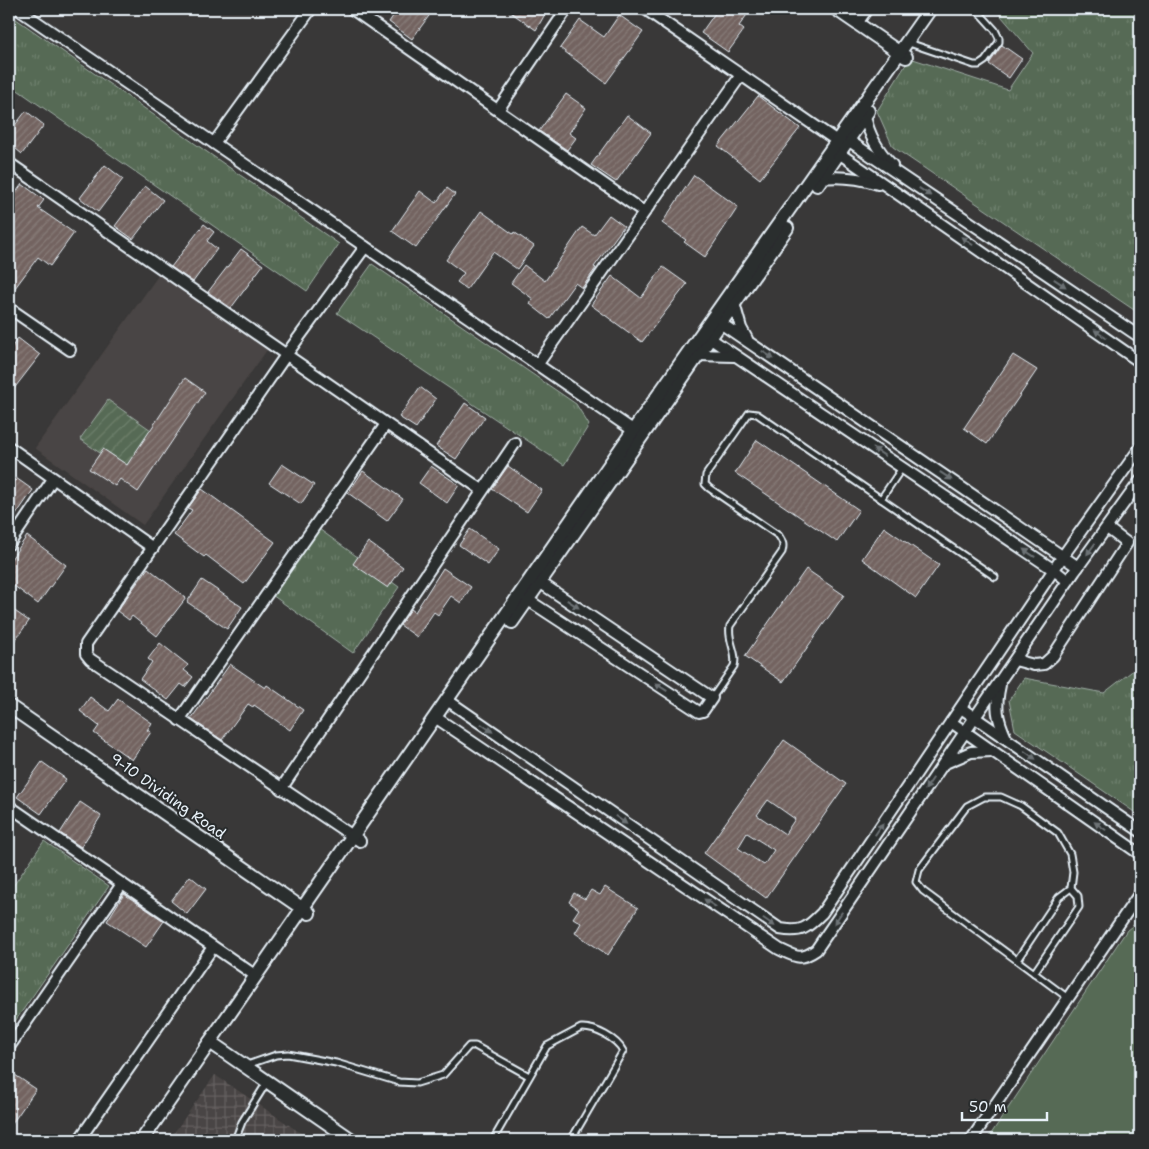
<svg xmlns="http://www.w3.org/2000/svg" width="1149" height="1149" viewBox="0 0 1149 1149" font-family="'Shantell Sans',sans-serif">
<style>
.built{fill:#4a4544}
.industrial{fill:url(#industrial-grid)}
.grass{fill:#566a54;stroke:#9faea6}
.park{fill:url(#park-tufts);stroke:#9faea6}
.garden{fill:url(#garden-furrows);stroke:#9faea6}
.building{fill:url(#building-hatch);stroke:#e8f1f8;fill-rule:evenodd}
.lines{fill:none;stroke-linecap:round;stroke-linejoin:round}
.service-casing{stroke:#e8f1f8;stroke-width:9}
.minor-casing{stroke:#e8f1f8;stroke-width:14}
.tertiary-casing{stroke:#e8f1f8;stroke-width:16}
.service{stroke:#2a2d2e;stroke-width:5}
.minor{stroke:#2a2d2e;stroke-width:10}
.tertiary{stroke:#2a2d2e;stroke-width:12}
.oneway{fill:#6c7275}
.labels{text-anchor:middle;dominant-baseline:central;stroke-width:4;stroke-linejoin:round;paint-order:stroke}
.street-label{font-size:15px;fill:#e8f1f8;stroke:#2a2d2e}
</style>
<defs>
<pattern id="industrial-grid" width="8" height="8" patternUnits="userSpaceOnUse" patternTransform="scale(1.25)"><rect width="8" height="8" fill="#4a4544"/><path d="M0 4h8M4 0v8" fill="none" stroke="#646060"/></pattern>
<pattern id="park-tufts" width="24" height="20" patternUnits="userSpaceOnUse" patternTransform="scale(1.25)"><rect width="24" height="20" fill="#566a54"/><path d="M3 7l-1-3M5 7V3M7 7l1-3M15 17l-1-3M17 17v-4M19 17l1-3" fill="none" stroke="#6e806d"/></pattern>
<pattern id="garden-furrows" width="10" height="10" patternUnits="userSpaceOnUse" patternTransform="scale(1.25)"><rect width="10" height="10" fill="#566a54"/><path d="M-1 1l2-2M0 10L10 0M9 11l2-2" fill="none" stroke="#6e806d"/></pattern>
<pattern id="building-hatch" width="6" height="6" patternUnits="userSpaceOnUse" patternTransform="scale(1.25)"><rect width="6" height="6" fill="#736461"/><path d="M-1 1l2-2M0 6l6-6M5 7l2-2" fill="none" stroke="#877b78"/></pattern>
</defs>
<rect width="100%" height="100%" fill="#393838"/>
<filter id="ink" filterUnits="userSpaceOnUse"><feTurbulence type="fractalNoise" baseFrequency=".02" numOctaves="2"/><feDisplacementMap in="SourceGraphic" scale="10" xChannelSelector="R" yChannelSelector="G"/><feConvolveMatrix kernelMatrix="1 2 1 2 8 2 1 2 1" color-interpolation-filters="sRGB"/></filter>
<g filter="url(#ink)">
<path class="built" d="M160,273L267,350L143,525L35,448Z"/>
<path class="industrial" d="M215,1075L311,1140H169Z"/>
<path class="grass" d="M1140,920V1140H987L1127,930Z"/>
<g class="park">
<path d="M995,9H1140V314L893,147L877,111L910,58L1008,90L1033,53Z"/>
<path d="M9,14L339,244L307,291L9,84Z"/>
<path d="M372,264L576,404L589,425L564,465L337,313Z"/>
<path d="M319,529L399,587L353,653L272,595Z"/>
<path d="M1140,665V816L1015,730L1009,700L1024,678L1104,693Z"/>
<path d="M44,841L109,886L9,1030V892Z"/>
</g>
<path class="garden" d="M108,400L151,430L127,465L103,449L100,453L80,439Z"/>
<g class="building">
<path d="M398,9H434L412,39L389,22Z"/>
<path d="M506,9H548L536,30Z"/>
<path d="M718,9H751L739,26L744,30L728,52L701,33Z"/>
<path d="M619,15L643,32L606,83L560,48L580,20L604,37Z"/>
<path d="M1002,45L1022,59L1009,78L989,64Z"/>
<path d="M566,94L586,108L569,133L576,138L567,150L539,131Z"/>
<path d="M758,96L800,128L760,179L718,146Z"/>
<path d="M26,111L44,125L22,154L9,143V133Z"/>
<path d="M627,115L651,133L616,182L591,165Z"/>
<path d="M105,165L123,179L98,212L80,198Z"/>
<path d="M694,175L738,207L705,257L684,242L686,240L662,223Z"/>
<path d="M22,184L44,200L38,208L74,233L50,266L38,257L9,296V250L13,244L9,240V202Z"/>
<path d="M145,186L163,200L133,239L115,226Z"/>
<path d="M447,188L455,194L416,248L392,231L420,191L436,203Z"/>
<path d="M481,211L513,234L514,232L534,246L517,269L493,252L467,289L457,282L464,273L446,260Z"/>
<path d="M609,215L624,226L594,267L596,268L582,288L575,283L549,319L530,304L533,299L511,283L524,265L545,281L582,227L594,235Z"/>
<path d="M204,224L214,232L207,241L217,249L193,282L171,267Z"/>
<path d="M241,249L263,265L231,308L208,292Z"/>
<path d="M663,267L687,284L642,342L591,305L612,276L641,298Z"/>
<path d="M18,338L40,355L9,395V351Z"/>
<path d="M1013,355L1037,370L987,444L964,428Z"/>
<path d="M185,378L205,392L138,492L120,479L115,486L89,469L103,449L127,465Z"/>
<path d="M420,387L436,399L416,428L399,417Z"/>
<path d="M465,403L485,417L456,459L436,446Z"/>
<path d="M757,440L859,510L837,542L735,473Z"/>
<path d="M282,464L314,485L301,504L269,483Z"/>
<path d="M431,466L459,485L447,503L419,483Z"/>
<path d="M508,466L542,490L527,512L492,489Z"/>
<path d="M363,471L403,499L387,521L348,493Z"/>
<path d="M16,478L33,490L9,525V488Z"/>
<path d="M202,489L275,542L244,584L206,555L204,557L174,535L192,510L188,508Z"/>
<path d="M884,527L939,565L916,598L862,559Z"/>
<path d="M470,529L499,549L488,565L459,545Z"/>
<path d="M27,536L66,565L38,604L9,582V562Z"/>
<path d="M368,542L403,567L388,588L353,564Z"/>
<path d="M148,568L186,598L157,636L132,616L129,620L117,611Z"/>
<path d="M443,568L471,587L461,603L451,596L438,615L434,612L417,637L400,625L411,609L415,612Z"/>
<path d="M806,569L844,595L783,682L745,656Z"/>
<path d="M202,580L242,607L227,629L187,602Z"/>
<path d="M9,607L29,621L9,648Z"/>
<path d="M160,643L188,665L184,670L193,677L185,687L181,684L168,700L140,679L152,662L148,659Z"/>
<path d="M230,664L265,688L267,685L303,710L290,730L254,705L253,707L248,704L222,740L191,719Z"/>
<path d="M90,697L109,711L118,699L152,723L147,730L151,732L132,760L94,733L99,726L80,711Z"/>
<path d="M784,740L846,784L766,898L704,853ZM768,800L795,819L785,834L757,815ZM747,833L774,850L764,865L738,848Z"/>
<path d="M42,762L66,779L41,814L17,797Z"/>
<path d="M80,802L101,816L81,847L60,833Z"/>
<path d="M190,876L206,889L187,914L171,901Z"/>
<path d="M605,887L638,908L608,955L575,933L581,923L573,918L579,909L569,902L574,893L585,899L591,890L600,895Z"/>
<path d="M124,894L164,921L146,947L107,921Z"/>
<path d="M9,1071L36,1089L9,1128Z"/>
</g>
<g class="lines">
<g class="service-casing">
<g id="service">
<path d="M906,42L974,65H979L985,61L999,42V38L995,30L976,9"/>
<path d="M881,499L902,468"/>
<path d="M712,698L734,666C738,652 727,641 730,626L782,552C784,545 783,542 779,536L709,488L705,484L706,475L749,413L757,414L995,577"/>
<path d="M1017,960L1059,897L1071,888L1078,896L1079,907L1034,973"/>
<path d="M1068,998L923,891L916,882L919,870L967,806L984,797H1001L1021,806L1058,833L1070,854L1073,872L1071,888"/>
<path d="M247,1065L276,1055L288,1054L336,1063L399,1082L417,1083L443,1075L469,1046H475L529,1076"/>
<path d="M235,1140L242,1122L267,1082"/>
<path d="M493,1140L547,1046L581,1028C595,1027 617,1039 623,1051L571,1140"/>
</g>
</g>
<g class="minor-casing">
<g id="minor">
<path d="M18,9L640,435"/>
<path d="M352,9L644,212"/>
<path d="M645,9L837,141"/>
<path d="M857,23L867,9"/>
<path d="M498,110L567,9"/>
<path d="M865,116C869,136 878,151 892,165"/>
<path d="M842,136L1140,337"/>
<path d="M214,143L311,9"/>
<path d="M833,149L1140,362"/>
<path d="M9,163L482,490"/>
<path d="M822,178C841,176 859,178 878,184"/>
<path d="M734,303L741,328L747,339"/>
<path d="M9,308L70,350"/>
<path d="M716,320L1078,567"/>
<path d="M705,335L1054,570L1068,581"/>
<path d="M697,355L734,356"/>
<path d="M537,365L741,75"/>
<path d="M9,447L153,548"/>
<path d="M9,544L53,479"/>
<path d="M522,596L699,712L703,711L712,698L535,579"/>
<path d="M1015,660L1034,665L1044,664L1053,656L1127,543L1107,528"/>
<path d="M1000,685C995,707 997,718 1006,738"/>
<path d="M447,700L780,929C802,933 807,928 822,913L1063,556L1140,448"/>
<path d="M961,708L1140,831"/>
<path d="M435,717L779,949C796,957 800,961 816,950L1075,571L1140,481"/>
<path d="M179,720L386,424"/>
<path d="M951,722L1140,854"/>
<path d="M943,764L971,752L992,751"/>
<path d="M281,789L515,443"/>
<path d="M9,806L256,976"/>
<path d="M360,841L90,659L86,654V644L286,355L365,247"/>
<path d="M9,1047L122,884"/>
<path d="M79,1140L213,947"/>
<path d="M971,1140L1140,893"/>
</g>
</g>
<g class="tertiary-casing">
<g id="tertiary">
<path d="M836,9L906,57"/>
<path d="M817,185L868,111"/>
<path d="M512,622L787,228"/>
<path d="M9,706L309,913"/>
<path d="M210,1042L352,1140"/>
<path d="M142,1140L633,431L930,9"/>
</g>
</g>
<use href="#service" class="service"/>
<use href="#minor" class="minor"/>
<use href="#tertiary" class="tertiary"/>
</g>
<defs><path id="oneway-solid" d="M-6-.8H1V-3.2L6.5 0L1 3.2V.8H-6Z" transform="scale(1.25)"/></defs>
<g class="oneway">
<use href="#oneway-solid" transform="translate(925 192) rotate(34)"/>
<use href="#oneway-solid" transform="translate(967 241) rotate(-145)"/>
<use href="#oneway-solid" transform="translate(1060 283) rotate(34)"/>
<use href="#oneway-solid" transform="translate(1100 334) rotate(-145)"/>
<use href="#oneway-solid" transform="translate(768 355) rotate(34)"/>
<use href="#oneway-solid" transform="translate(879 452) rotate(-146)"/>
<use href="#oneway-solid" transform="translate(946 476) rotate(34)"/>
<use href="#oneway-solid" transform="translate(1091 549) rotate(126)"/>
<use href="#oneway-solid" transform="translate(1029 553) rotate(-146)"/>
<use href="#oneway-solid" transform="translate(573 604) rotate(34)"/>
<use href="#oneway-solid" transform="translate(661 687) rotate(-147)"/>
<use href="#oneway-solid" transform="translate(487 728) rotate(35)"/>
<use href="#oneway-solid" transform="translate(1030 755) rotate(35)"/>
<use href="#oneway-solid" transform="translate(929 784) rotate(124)"/>
<use href="#oneway-solid" transform="translate(621 820) rotate(35)"/>
<use href="#oneway-solid" transform="translate(1100 826) rotate(-145)"/>
<use href="#oneway-solid" transform="translate(879 829) rotate(-56)"/>
<use href="#oneway-solid" transform="translate(710 903) rotate(-146)"/>
<use href="#oneway-solid" transform="translate(838 918) rotate(124)"/>
<use href="#oneway-solid" transform="translate(769 922) rotate(35)"/>
</g>
</g>
<g class="labels">
<g class="street-label">
<text transform="translate(168 796) rotate(35)">9-10 Dividing Road</text>
</g>
</g>
<rect width="1149" height="1149" fill="none" stroke="#2a2d2e" stroke-width="30"/>
<rect x="15" y="15" width="1119" height="1119" fill="none" stroke="#e8f1f8" stroke-width="2" filter="url(#ink)"/>
<path d="M962 1112v8h85v-8" fill="none" stroke="#e8f1f8" stroke-width="2.5"/>
<text x="969" y="1112" font-size="15" fill="#e8f1f8" stroke="#2a2d2e" stroke-width="4" paint-order="stroke">50 m</text>
</svg>
